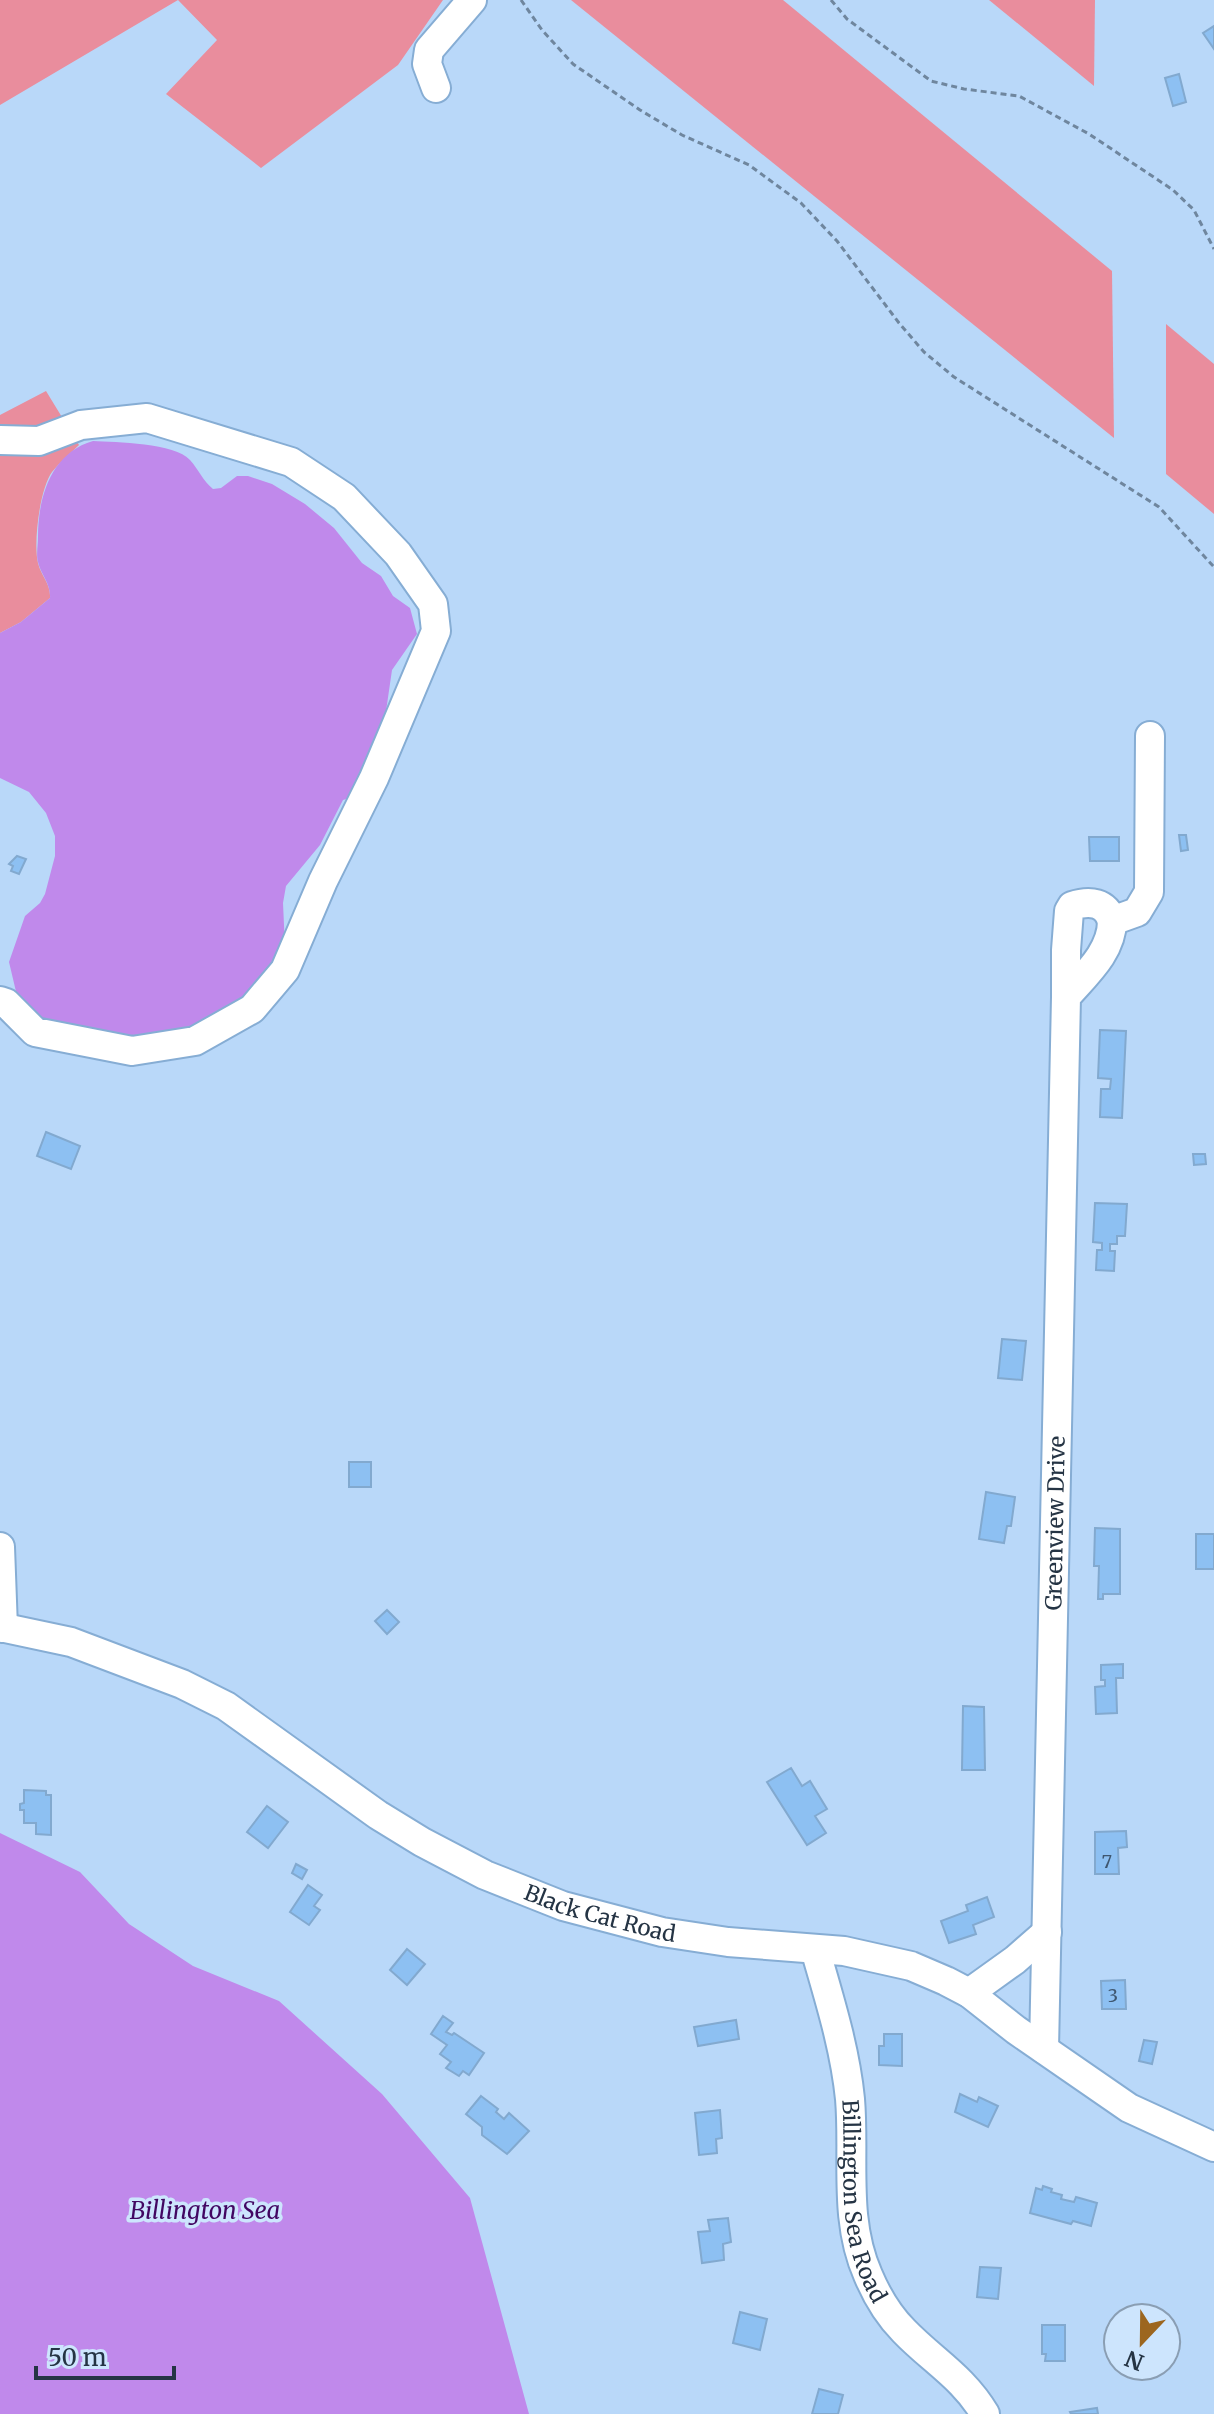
<svg xmlns="http://www.w3.org/2000/svg" width="1214" height="2414" viewBox="0 0 1214 2414" font-family="Merriweather,serif">
<style>
.green{fill:#e98d9d}
.water{fill:#c089eb}
.building{fill:#8dc0f2;stroke:#82a9cf;stroke-width:2}
.lines{fill:none;stroke-linecap:round;stroke-linejoin:round}
.minor-casing{stroke:#86add4;stroke-width:32}
.path{stroke:#6f869e;stroke-width:3;stroke-dasharray:6 4;stroke-linecap:butt}
.minor{stroke:#fff;stroke-width:28}
.labels{text-anchor:middle;dominant-baseline:central;stroke-width:7;stroke-linejoin:round;paint-order:stroke}
.number-label{font-size:18px;fill:#3f5770}
.street-label{font-size:22px;fill:#253444;stroke:#cde5fd}
.water-label{font-size:24px;font-style:italic;fill:#420762;stroke:#cde5fd}
</style>
<rect width="100%" height="100%" fill="#b9d8f9"/>
<g class="green">
<path d="M0,0H443L398,65L261,168L166,94L217,40L178,0L0,105Z"/>
<path d="M571,0H783L1112,271L1114,438Z"/>
<path d="M989,0H1095L1094,86Z"/>
<path d="M1166,324L1214,364V514L1166,474Z"/>
<path d="M46,391L79,445C70,454 60,462 52,472C40,488 33,543 38,563C41,576 51,584 50,598L21,622L0,633V415Z"/>
</g>
<g class="water">
<path d="M93,441C116,442 175,443 190,460C199,470 203,481 213,489L221,488L237,476H248L272,484L305,504L334,528L362,563L381,576L393,596L410,608L417,634L392,670L384,725L356,796L343,800L320,845L286,886L283,903L285,947L273,979L219,1025L139,1043L65,1026L29,1015L18,1000L9,962L25,916L40,903L45,894L55,856V836L46,813L29,792L0,778V633L21,622L50,598C51,584 41,575 38,562C36,555 38,545 38,537C38,497 51,453 93,441Z"/>
<path d="M0,1833L80,1872L129,1924L193,1966L279,2001L382,2094L470,2198L529,2414H0Z"/>
</g>
<g class="building">
<path d="M1214,26V49L1203,33Z"/>
<path d="M1179,74L1186,102L1173,106L1165,78Z"/>
<path d="M1179,835H1186L1188,850L1181,851Z"/>
<path d="M1089,837H1119V861H1090Z"/>
<path d="M17,856L26,859L19,874L11,871L13,866L9,864Z"/>
<path d="M1100,1030L1126,1031L1122,1118L1100,1117L1101,1089H1110L1111,1079L1098,1078Z"/>
<path d="M46,1132L80,1146L71,1169L37,1156Z"/>
<path d="M1193,1154H1205L1206,1164L1194,1165Z"/>
<path d="M1095,1203L1127,1204L1125,1236H1117V1244H1110V1251H1115L1114,1271L1096,1270L1097,1250H1102V1243L1093,1242Z"/>
<path d="M1002,1339L1026,1341L1022,1380L998,1378Z"/>
<rect x="349" y="1462" width="22" height="25"/>
<path d="M986,1492L1015,1497L1011,1526H1007L1004,1543L979,1539Z"/>
<path d="M1095,1528L1120,1529V1594H1103V1599H1098L1099,1566H1094Z"/>
<rect x="1196" y="1534" width="18" height="35"/>
<path d="M387,1610L399,1622L387,1634L375,1621Z"/>
<path d="M1123,1664V1678H1116L1117,1713L1096,1714L1095,1687L1105,1686V1680H1101V1665Z"/>
<path d="M963,1706L984,1707L985,1770H962Z"/>
<path d="M791,1768L802,1786L810,1781L827,1809L815,1816L826,1833L807,1845L767,1782Z"/>
<path d="M24,1790L46,1791V1795H51V1835L36,1834V1823H24V1810H20V1804L24,1803Z"/>
<path d="M267,1806L288,1822L268,1848L247,1832Z"/>
<path d="M1126,1831L1127,1847L1118,1848L1119,1874H1095V1832Z"/>
<path d="M296,1864L307,1870L302,1879L292,1873Z"/>
<path d="M308,1885L322,1895L314,1906L320,1910L309,1925L290,1912Z"/>
<path d="M987,1897L994,1917L973,1925L976,1934L949,1943L941,1921L968,1911L966,1905Z"/>
<path d="M407,1949L425,1964L407,1985L390,1970Z"/>
<path d="M1125,1980L1126,2009H1102L1101,1981Z"/>
<path d="M443,2016L453,2023L446,2032L452,2035L454,2033L484,2053L469,2075L463,2071L459,2076L446,2068L451,2062L440,2054L447,2045L431,2034Z"/>
<path d="M736,2020L739,2039L698,2046L694,2027Z"/>
<path d="M884,2034H902V2066L879,2065V2046H884Z"/>
<path d="M1144,2040L1157,2042L1152,2064L1139,2061Z"/>
<path d="M960,2094L977,2102L979,2097L998,2106L988,2127L955,2112Z"/>
<path d="M481,2096L498,2109L496,2112L504,2119L509,2113L529,2131L507,2154L482,2135V2127L466,2114Z"/>
<path d="M720,2110L722,2138L716,2139L717,2153L699,2155L695,2113Z"/>
<path d="M1043,2186L1052,2189L1051,2192L1062,2195L1061,2199L1074,2202L1076,2197L1097,2203L1091,2226L1073,2221L1071,2224L1030,2213L1036,2188L1042,2190Z"/>
<path d="M728,2218L731,2242L723,2244L724,2260L702,2263L698,2232L710,2231L708,2220Z"/>
<path d="M980,2267L1001,2268L998,2299L977,2297Z"/>
<path d="M740,2312L767,2319L760,2350L733,2343Z"/>
<path d="M1042,2325H1065V2361H1045L1046,2354H1042Z"/>
<path d="M819,2389L843,2395L838,2414H812Z"/>
<path d="M1097,2408L1098,2414H1071L1070,2412Z"/>
</g>
<g class="lines">
<g class="minor-casing">
<g id="minor">
<path d="M436,88L427,64L429,50L472,0"/>
<path d="M0,440L39,441L81,425L147,418L291,462L344,497L398,554L433,604L436,631L374,778L323,881L285,970L252,1009L195,1041L132,1051L35,1032L6,1003L0,1001"/>
<path d="M1066,997V950L1069,911L1072,906C1090,900 1106,902 1112,921"/>
<path d="M0,1547L3,1628"/>
<path id="s1" d="M0,1627L71,1642L182,1684L226,1706L378,1815L422,1842L485,1875L563,1906L662,1932L728,1942L844,1951L911,1966L946,1981L969,1993L1016,2030L1129,2108L1214,2147"/>
<path id="s2" d="M815,1949C829,1998 845,2048 850,2099C855,2157 843,2219 868,2275C876,2294 889,2316 904,2331C933,2361 963,2377 985,2414"/>
<path d="M969,1993L1015,1960L1047,1932"/>
<path id="s3" d="M1044,2049L1066,997C1085,975 1112,952 1112,921L1137,912L1149,892L1150,736"/>
</g>
</g>
<g class="path">
<path d="M521,0L542,30L573,64L640,110L682,135L749,165L801,203L837,241L899,323L924,352L954,377L1159,507L1214,567"/>
<path d="M831,0L847,19L931,81L964,89L1019,96L1089,134L1173,190L1194,210L1214,249"/>
</g>
<use href="#minor" class="minor"/>
</g>
<g class="labels">
<g class="number-label">
<text x="1107" y="1861">7</text>
<text x="1113" y="1995">3</text>
</g>
<g class="street-label">
<text stroke="none"><textPath href="#s3" startOffset="526">Greenview Drive</textPath></text>
<text stroke="none"><textPath href="#s1" startOffset="672">Black Cat Road</textPath></text>
<text stroke="none"><textPath href="#s2" startOffset="258">Billington Sea Road</textPath></text>
</g>
<g class="water-label">
<text x="205" y="2210">Billington Sea</text>
</g>
</g>
<g transform="translate(1142 2342) rotate(202)"><circle r="38" fill="#cde5fd" stroke="#8a9eb3" stroke-width="2"/>
<path d="M0-6L14 30L0 20L-14 30Z" fill="#9c661f"/>
<text y="-12" font-size="22" font-weight="bold" text-anchor="middle" fill="#253444">N</text>
</g>
<path d="M36 2366v12h138v-12" fill="none" stroke="#253444" stroke-width="4"/>
<text x="48" y="2366" font-size="24" fill="#253444" stroke="#cde5fd" stroke-width="6" paint-order="stroke">50 m</text>
</svg>
